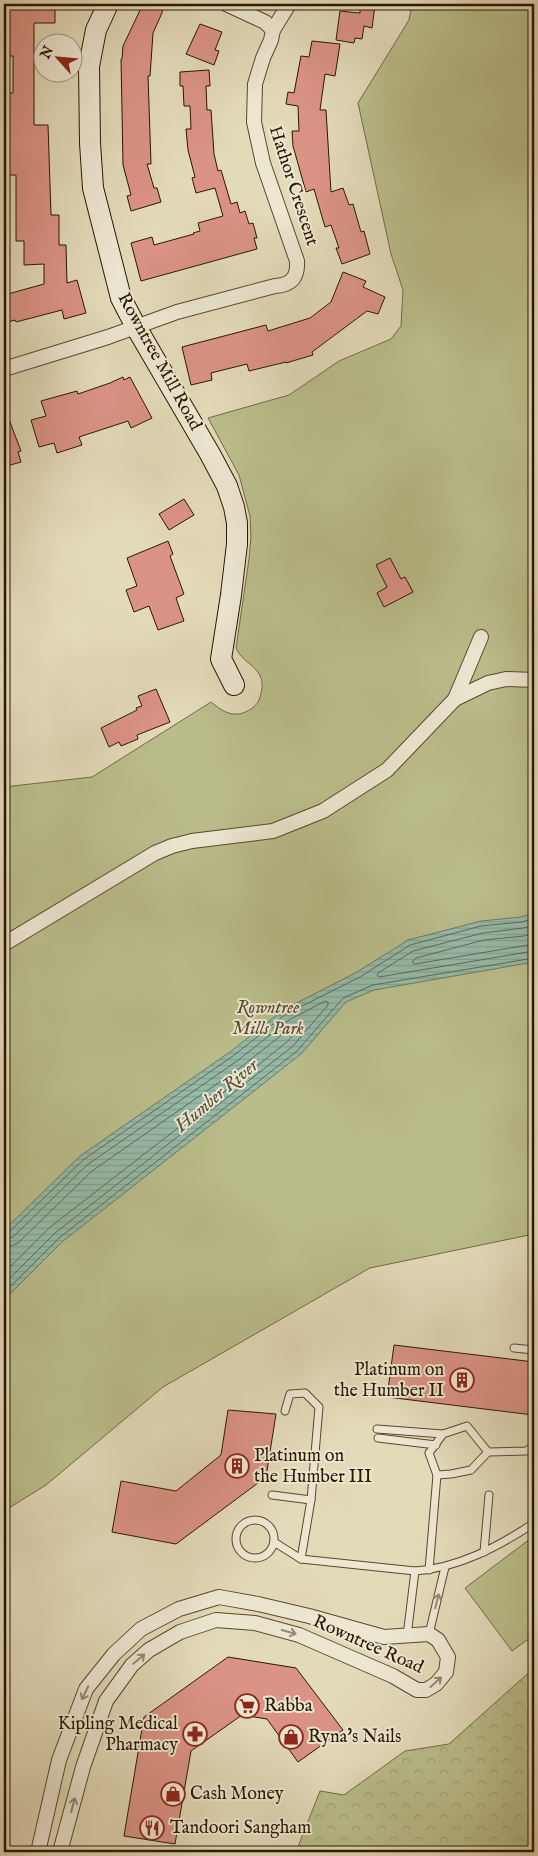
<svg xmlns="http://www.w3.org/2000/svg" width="538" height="1856" viewBox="0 0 538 1856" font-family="'IM FELL English',serif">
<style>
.forest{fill:url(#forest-crowns);stroke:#726a46}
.park{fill:#babd8b;stroke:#726a46}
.water{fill:url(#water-rules);stroke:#6b7965}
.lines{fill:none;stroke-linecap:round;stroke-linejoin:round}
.shore{stroke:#606954;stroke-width:1}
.building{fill:#db9385;stroke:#2a1700}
.lane-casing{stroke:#58482e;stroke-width:9}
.street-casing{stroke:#58482e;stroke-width:16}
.secondary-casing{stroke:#2a1700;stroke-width:22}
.lane{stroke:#ede7d2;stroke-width:7}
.street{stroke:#ede7d2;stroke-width:14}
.secondary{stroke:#ede7d2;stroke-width:20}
.oneway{stroke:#958974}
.labels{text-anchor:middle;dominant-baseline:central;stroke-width:4;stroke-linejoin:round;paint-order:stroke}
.street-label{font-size:18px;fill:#2a1700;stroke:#ede7d2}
.park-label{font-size:18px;font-style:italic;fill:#55492a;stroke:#ede7d2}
.poi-label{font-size:18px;fill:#2a1700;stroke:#ede7d2;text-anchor:start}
.water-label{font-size:19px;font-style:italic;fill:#50503b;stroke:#ede7d2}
</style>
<defs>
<pattern id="forest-crowns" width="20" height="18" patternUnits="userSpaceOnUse" patternTransform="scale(1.25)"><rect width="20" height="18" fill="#babd8b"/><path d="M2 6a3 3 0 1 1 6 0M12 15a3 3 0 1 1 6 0" fill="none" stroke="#a0a276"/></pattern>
<pattern id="water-rules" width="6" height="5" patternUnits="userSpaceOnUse" patternTransform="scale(1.25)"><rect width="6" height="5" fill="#96bba9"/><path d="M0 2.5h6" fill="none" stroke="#81a090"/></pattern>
</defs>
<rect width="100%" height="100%" fill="#e3dab9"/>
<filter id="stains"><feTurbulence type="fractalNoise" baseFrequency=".004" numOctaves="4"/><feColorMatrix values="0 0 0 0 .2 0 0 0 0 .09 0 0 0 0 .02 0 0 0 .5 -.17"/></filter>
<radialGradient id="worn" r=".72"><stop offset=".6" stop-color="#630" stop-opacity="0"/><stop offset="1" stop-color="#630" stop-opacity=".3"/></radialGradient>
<path class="forest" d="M534,1668V1847L525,1852H296L320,1791L344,1795L405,1751L449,1744Z"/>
<g class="park">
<path d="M412,4H534V1234L370,1268L163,1387L46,1485L4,1511V787L92,777L211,702C221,710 230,717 243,713C251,710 258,705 260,697C270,667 243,666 236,648L249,559L251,537L250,516L239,475L208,418L289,395L339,361L391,339L401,326L403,290L391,254L358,103L409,20Z"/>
<path d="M534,1536V1635L512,1651L465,1588Z"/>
</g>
<path class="water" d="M534,913V962L374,990L346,1002L301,1054L62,1242L4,1300V1230L80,1156L230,1052L283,1010L357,972L408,940L481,921L521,917Z"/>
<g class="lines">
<g class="shore">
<path d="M534,925L523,928L483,933L413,951L378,973L377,975L379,977L534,951"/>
<path d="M534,933L524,936L484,940L416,958L412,962L415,964L534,944"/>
<path d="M4,1234L9,1232L83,1160L233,1056L286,1014L360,977L410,945L481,926L522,922L534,918"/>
<path d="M4,1240L13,1237L87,1165L237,1061L289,1020L325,1001L328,1002V1005L293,1046L55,1233L4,1284"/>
<path d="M4,1247L11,1246L18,1243L92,1171L241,1067L293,1026H298V1029L288,1041L241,1079L49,1228L4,1273"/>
<path d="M4,1293L59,1238L297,1051L343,998L373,985L534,958"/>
</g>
</g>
<g class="building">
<path d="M8,4H55V23H34V125H48L51,215H59V245H66L67,283L77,280L86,313L64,319L62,310L16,322L15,320L4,323V299L9,297L8,294L44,284V264L24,265V241H16V175H4V101H9V93H13V56H4V38H8Z"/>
<path d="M143,4H163L162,13L153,33L150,76H148L151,164H147L154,188H157L161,202L131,211L127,196L131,195L123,165L121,59H122L123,46Z"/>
<path d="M375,5L372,28L364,26L362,39L355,38L354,43L336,40L340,11L360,13V7Z"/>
<path d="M200,24L222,32L215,50L219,51L214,65L186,54Z"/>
<path d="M312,41L340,44L335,76L325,74L320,110H326L331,192L343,188L349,205L353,204L361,232L364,231L370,254L342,264L336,248H339L331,225L325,227L314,189L306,192L293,146L292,131H299L298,106L286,104L288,92L294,93L301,56L309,57Z"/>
<path d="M209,70L210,86H206L207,110H211L214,154L218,171L221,170L231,204L237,202L240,213L245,211L249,224L253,223L257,238H254L257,249L141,281L131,243L152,237L154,245L194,234L193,233L200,231L198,223L223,216L215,188L196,193L192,178L195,177L188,150L186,129H191L190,106H184L183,86H180V72Z"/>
<path d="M343,272L366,281L363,287L385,297L378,314L367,311L312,352L313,355L286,363V362L249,371L247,364L211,373L212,380L191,385L182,347L266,325L268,331L310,318L331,302Z"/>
<path d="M123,377L124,380L130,377L152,418L131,428L128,421L79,437L82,445L57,453L54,443L39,447L31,420L46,416L41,401L77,391L78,394L110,383Z"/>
<path d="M5,409L21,451L18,452L21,462L7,466V464L4,465V410Z"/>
<path d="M184,499L194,515L169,530L159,514Z"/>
<path d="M168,541L173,554L170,556L184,594L176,598L184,621L158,630L149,606L134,612L126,590L137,586L127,558Z"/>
<path d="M390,558L401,579L405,577L413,592L384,607L377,593L387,587L376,565Z"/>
<path d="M156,689L170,722L137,735L138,739L121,746L119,742L109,747L101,728L137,710L136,708L142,706L138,696Z"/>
<path d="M394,1345L534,1362L533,1415L387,1397Z"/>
<path d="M228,1410L276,1414L266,1477L176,1544L112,1532L121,1481L176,1491L221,1455Z"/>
<path d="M228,1657L296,1668L343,1730L298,1762L267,1719L242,1715L191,1751L175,1844L124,1836L144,1717Z"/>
</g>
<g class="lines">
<g class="lane-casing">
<g id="lane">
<path d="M514,1348L534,1350"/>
<path d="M285,1411L290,1394L305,1393L319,1407L311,1500L301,1559"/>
<path d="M377,1429L443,1434"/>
<path d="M378,1438L436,1445"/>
<path d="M437,1475L451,1474L471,1470L488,1452"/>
<path d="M272,1495L311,1500"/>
<circle cx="255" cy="1539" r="19"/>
<path d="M274,1542L301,1559L415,1571C458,1568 498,1547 534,1523"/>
<path d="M484,1552L489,1495"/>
<path d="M429,1570L437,1475L429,1453L443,1434L467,1426L488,1452L526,1451L534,1446"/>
<path d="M429,1634L445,1567"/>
<path d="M407,1636L415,1571"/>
</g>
</g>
<g class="street-casing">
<g id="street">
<path d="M226,4L265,22L273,30"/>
<path d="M4,369L108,337L177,312L275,286C292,285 298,277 297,261L263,163L254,122L255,84L263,58L271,40L273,30L289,4"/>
<path d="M455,699L481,637"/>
<path d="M4,944L155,853L172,846L192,841L273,831L323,811L387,770L455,699L488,683L506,679L534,680"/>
<path d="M38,1852L59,1760L86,1689L114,1654L141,1629L179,1609L219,1597L258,1604L309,1616L384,1637L429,1634L438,1640L448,1657L446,1672L436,1684L426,1690H417L393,1676L299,1635L255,1623L216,1620L180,1632L149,1650L132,1665L106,1701L83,1767L60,1852"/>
</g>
</g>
<g class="secondary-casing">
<path id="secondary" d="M108,4L96,30L89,66L90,143L93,188L121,298L136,327L210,454L227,486L234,507L237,523V544L231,595L221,659L234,685"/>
</g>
<use href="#lane" class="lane"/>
<use href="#street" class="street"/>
<use href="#secondary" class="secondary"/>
</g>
<defs><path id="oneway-shaft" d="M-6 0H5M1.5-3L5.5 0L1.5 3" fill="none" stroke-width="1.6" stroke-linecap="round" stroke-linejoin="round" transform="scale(1.25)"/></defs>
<g class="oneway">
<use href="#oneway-shaft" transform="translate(437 1601) rotate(-76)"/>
<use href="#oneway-shaft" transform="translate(289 1632) rotate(16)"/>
<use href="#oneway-shaft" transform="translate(139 1659) rotate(-40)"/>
<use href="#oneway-shaft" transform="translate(436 1682) rotate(-42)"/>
<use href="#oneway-shaft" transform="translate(85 1693) rotate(115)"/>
<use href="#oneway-shaft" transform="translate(73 1805) rotate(-75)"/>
</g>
<defs>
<g id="building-ring" transform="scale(1.25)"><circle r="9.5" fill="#ede7d2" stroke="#8f2418" stroke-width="1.5"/><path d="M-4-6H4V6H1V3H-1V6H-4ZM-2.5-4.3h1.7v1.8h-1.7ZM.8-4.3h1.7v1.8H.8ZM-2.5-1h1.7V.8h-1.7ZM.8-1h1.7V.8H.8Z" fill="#8f2418"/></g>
<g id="supermarket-ring" transform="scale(1.25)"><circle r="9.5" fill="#ede7d2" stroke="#8f2418" stroke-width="1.5"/><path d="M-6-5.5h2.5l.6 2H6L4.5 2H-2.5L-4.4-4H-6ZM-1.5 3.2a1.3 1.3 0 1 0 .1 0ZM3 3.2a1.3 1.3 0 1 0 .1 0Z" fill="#8f2418"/></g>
<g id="pharmacy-ring" transform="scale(1.25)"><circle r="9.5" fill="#ede7d2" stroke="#8f2418" stroke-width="1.5"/><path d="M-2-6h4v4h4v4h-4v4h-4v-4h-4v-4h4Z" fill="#8f2418"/></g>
<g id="shop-ring" transform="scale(1.25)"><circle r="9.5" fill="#ede7d2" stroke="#8f2418" stroke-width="1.5"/><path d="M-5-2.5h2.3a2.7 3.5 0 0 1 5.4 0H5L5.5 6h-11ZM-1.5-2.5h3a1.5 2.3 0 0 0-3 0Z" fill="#8f2418"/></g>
<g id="restaurant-ring" transform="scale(1.25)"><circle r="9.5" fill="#ede7d2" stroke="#8f2418" stroke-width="1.5"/><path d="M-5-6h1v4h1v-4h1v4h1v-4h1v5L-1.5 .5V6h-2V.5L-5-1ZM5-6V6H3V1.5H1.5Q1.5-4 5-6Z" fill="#8f2418"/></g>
</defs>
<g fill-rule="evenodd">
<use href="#building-ring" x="462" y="1380"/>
<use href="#building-ring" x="237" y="1466"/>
<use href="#supermarket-ring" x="247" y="1706"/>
<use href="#pharmacy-ring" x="195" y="1734"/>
<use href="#shop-ring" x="291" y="1737"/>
<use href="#shop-ring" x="173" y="1794"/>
<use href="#restaurant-ring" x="152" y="1828"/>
</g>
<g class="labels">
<g class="street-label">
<text transform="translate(293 186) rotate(72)">Hathor Crescent</text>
<text transform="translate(159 362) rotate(61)">Rowntree Mill Road</text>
<text transform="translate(368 1645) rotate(24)">Rowntree Road</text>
</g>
<g class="park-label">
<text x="268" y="1008">Rowntree<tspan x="268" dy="21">Mills Park</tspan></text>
</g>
<g class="poi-label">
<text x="444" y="1370" text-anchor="end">Platinum on<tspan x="444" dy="21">the Humber II</tspan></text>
<text x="254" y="1456">Platinum on<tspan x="254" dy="21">the Humber III</tspan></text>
<text x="264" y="1706">Rabba</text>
<text x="178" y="1724" text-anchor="end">Kipling Medical<tspan x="178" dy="21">Pharmacy</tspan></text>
<text x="308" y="1737">Ryna's Nails</text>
<text x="190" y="1794">Cash Money</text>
<text x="170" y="1828">Tandoori Sangham</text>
</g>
<g class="water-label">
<text transform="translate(217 1096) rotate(-40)">Humber River</text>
</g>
</g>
<rect width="538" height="1856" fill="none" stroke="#e3dab9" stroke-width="20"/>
<rect x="5" y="5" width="528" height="1846" fill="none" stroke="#2a1700" stroke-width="2.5"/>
<rect x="10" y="10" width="518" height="1836" fill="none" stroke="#2a1700"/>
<g transform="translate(58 58) rotate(297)"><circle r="24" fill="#ede7d2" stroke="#9f947e"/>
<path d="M0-4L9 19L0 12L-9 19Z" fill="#8f2418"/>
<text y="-8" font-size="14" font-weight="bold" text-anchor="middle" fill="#2a1700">N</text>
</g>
<rect width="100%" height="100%" filter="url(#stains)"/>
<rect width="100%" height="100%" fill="url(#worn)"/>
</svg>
